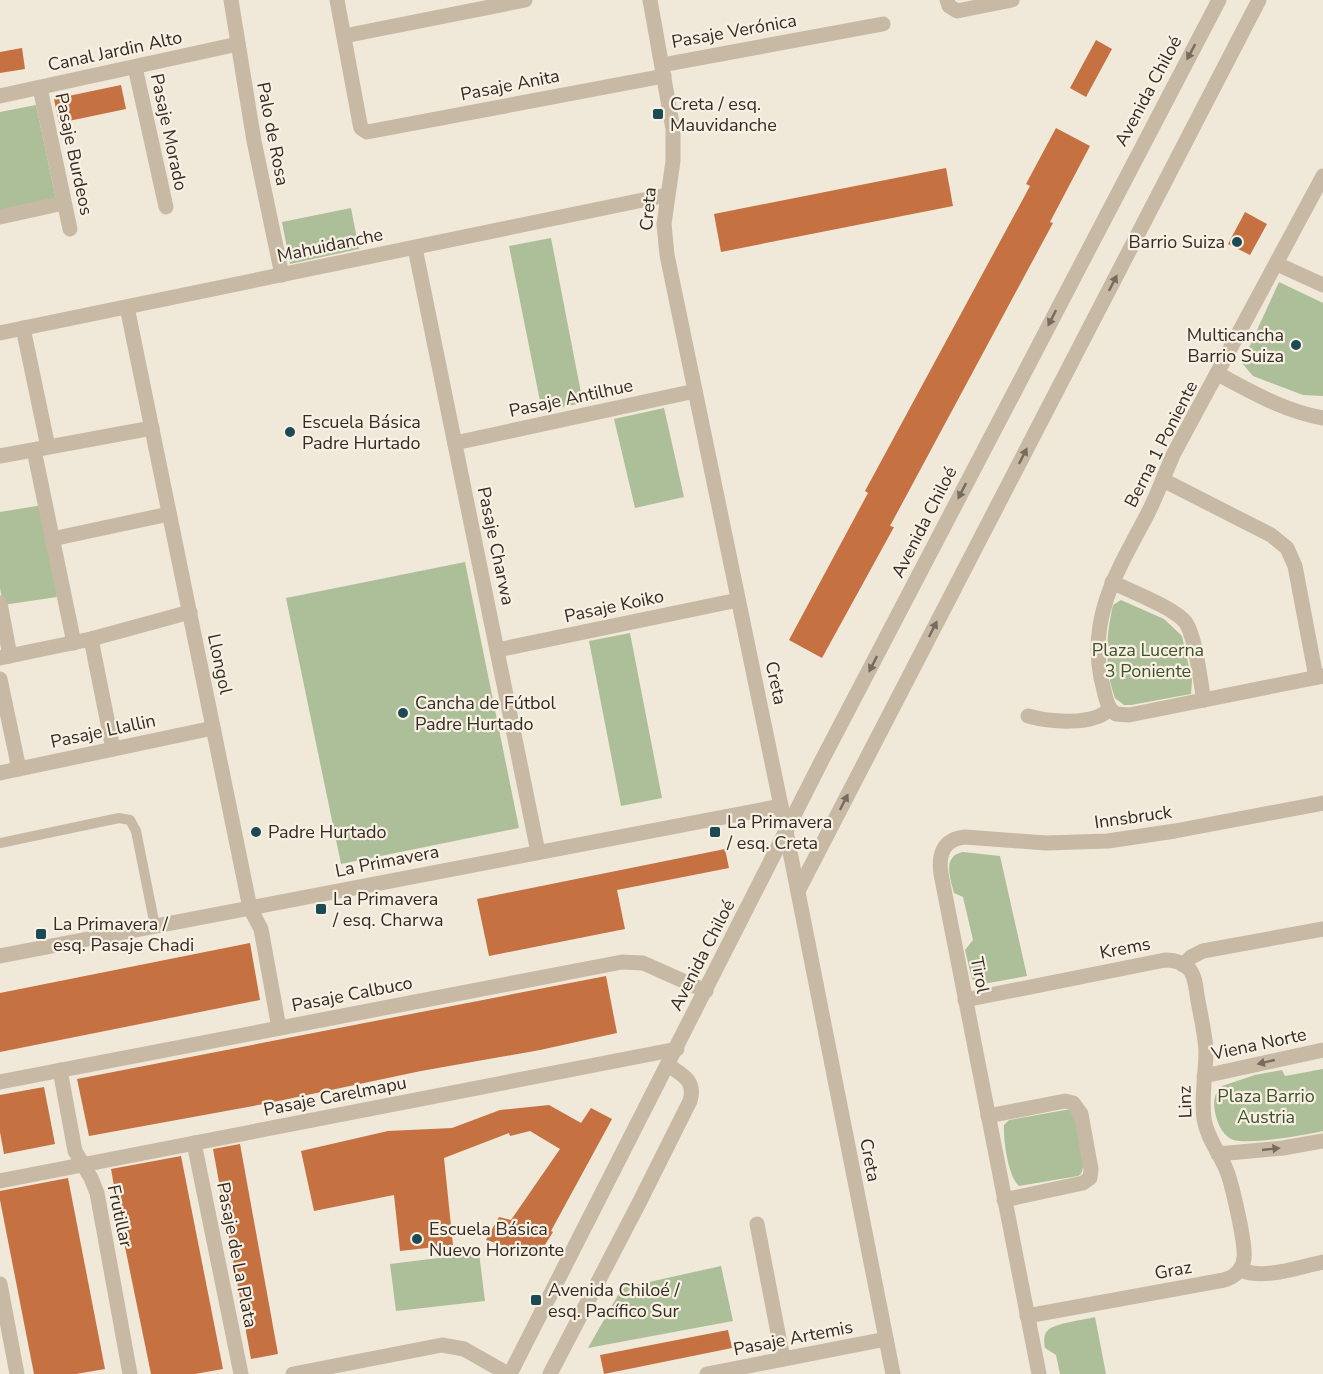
<svg xmlns="http://www.w3.org/2000/svg" width="1323" height="1374" viewBox="0 0 1323 1374" font-family="'Nunito Sans',sans-serif">
<style>
.green{fill:#adbf98}
.building{fill:#c57141}
.lines{fill:none;stroke-linecap:round;stroke-linejoin:round}
.service{stroke:#c8b9a4;stroke-width:10}
.minor{stroke:#c8b9a4;stroke-width:15}
.tertiary{stroke:#c8b9a4;stroke-width:15}
.oneway{fill:#766b5f}
.poi-dot{fill:#1c4a54;stroke:#f8f1e3;stroke-width:2}
.labels{text-anchor:middle;dominant-baseline:central;stroke-width:4.5;stroke-linejoin:round;paint-order:stroke}
.street-label{font-size:18px;fill:#332c26;stroke:#f8f1e3}
.poi-label{font-size:18px;fill:#332c26;stroke:#f8f1e3;text-anchor:start}
.park-label{font-size:18px;fill:#3e512a;stroke:#f8f1e3}
</style>
<rect width="100%" height="100%" fill="#f0e8d8"/>
<g class="green">
<path d="M36,105L56,199L0,211V112Z"/>
<path d="M351,208L359,249L290,264L282,222Z"/>
<path d="M551,238L583,403L542,411L509,246Z"/>
<path d="M1279,282L1323,303V396L1303,395L1253,376L1242,363Z"/>
<path d="M664,408L684,497L635,508L614,419Z"/>
<path d="M43,505L57,597L3,605L0,588V512Z"/>
<path d="M465,562L519,828L341,864L286,598Z"/>
<path d="M1121,600L1164,619L1182,636L1192,680L1191,694L1131,705H1124L1115,698C1104,669 1106,635 1113,605Z"/>
<path d="M630,633L662,798L621,806L589,641Z"/>
<path d="M963,852L1000,856L1027,976L983,984L972,979L965,950L973,940L963,897L954,893C950,878 942,856 963,852Z"/>
<path d="M1323,1069V1131C1305,1135 1245,1146 1231,1139C1221,1133 1217,1122 1215,1112C1213,1102 1214,1093 1222,1086L1255,1075L1282,1070L1285,1076Z"/>
<path d="M1065,1110H1069L1075,1116L1084,1165L1081,1174L1078,1176L1019,1186C1008,1177 1003,1139 1004,1125L1009,1120Z"/>
<path d="M479,1253L485,1301L396,1311L390,1264Z"/>
<path d="M721,1266L733,1321L588,1348L622,1288Z"/>
<path d="M1095,1317L1106,1374H1060L1056,1355L1045,1348C1044,1342 1043,1335 1048,1330C1056,1323 1084,1320 1095,1317Z"/>
</g>
<g class="building">
<path d="M1096,40L1112,49L1086,97L1070,88Z"/>
<path d="M22,48L25,69L0,73V52Z"/>
<path d="M121,85L126,109L59,123L54,99Z"/>
<path d="M1056,128L1090,146L1050,222L1053,223L890,526L894,527L822,658L789,640L868,493L865,491L1030,186L1026,184Z"/>
<path d="M946,168L953,206L721,252L714,214Z"/>
<path d="M1245,212L1267,224L1250,255L1228,244Z"/>
<path d="M725,849L729,868L617,890L625,929L489,956L477,899Z"/>
<path d="M250,943L260,1000L0,1052V993Z"/>
<path d="M606,976L617,1033L540,1050L421,1071L269,1103L89,1136L77,1079Z"/>
<path d="M44,1087L55,1144L4,1154L0,1132V1095Z"/>
<path d="M549,1105L581,1123L591,1108L612,1119L551,1231L553,1232L538,1256L486,1240L499,1217L511,1220L560,1149L530,1131L510,1136L509,1133L444,1158L453,1245L400,1251L394,1195L314,1211L301,1151L388,1131L452,1128L500,1110Z"/>
<path d="M240,1144L278,1354L251,1359L213,1149Z"/>
<path d="M181,1156L223,1369L195,1374H151L124,1242L111,1169Z"/>
<path d="M68,1178L105,1369L76,1374H34L0,1200V1191Z"/>
<path d="M728,1330L732,1348L604,1374L600,1355Z"/>
</g>
<g class="lines">
<path class="service" d="M0,843L119,818L130,820L136,831L155,926"/>
<g class="minor">
<path d="M231,0L254,141L282,275"/>
<path d="M337,0L360,124L361,128L367,132L664,76"/>
<path d="M947,0L949,6L957,11L1012,0"/>
<path d="M344,36L525,0"/>
<path d="M662,65L883,24"/>
<path d="M135,67L166,207"/>
<path d="M40,88L70,229"/>
<path d="M0,96L238,44"/>
<path d="M0,217L64,203"/>
<path d="M415,248L538,852"/>
<path d="M1277,264L1323,285"/>
<path d="M127,307L250,908L261,929L279,1028"/>
<path d="M23,328L48,447"/>
<path d="M0,333L667,195"/>
<path d="M1218,374C1252,392 1284,411 1323,418"/>
<path d="M455,443L695,391"/>
<path d="M34,450L74,643"/>
<path d="M0,456L152,428"/>
<path d="M1163,480L1271,535L1287,548L1295,566L1316,677"/>
<path d="M52,539L169,514"/>
<path d="M1112,582C1130,591 1175,608 1186,623C1196,638 1200,681 1204,700"/>
<path d="M0,603L10,656"/>
<path d="M91,639L113,749"/>
<path d="M497,650L738,600"/>
<path d="M0,658L91,639L190,612"/>
<path d="M0,679L19,769"/>
<path d="M1110,709C1105,700 1104,689 1101,678C1088,614 1120,567 1148,513C1158,493 1165,473 1174,453L1323,176"/>
<path d="M1110,709L1116,714L1129,715L1323,676"/>
<path d="M1028,716C1050,722 1093,726 1110,709"/>
<path d="M0,773L213,728"/>
<path d="M798,891L1259,0"/>
<path d="M0,956L781,806"/>
<path d="M1183,965L1191,957L1203,951L1323,929"/>
<path d="M965,1000L1165,960C1175,960 1183,962 1190,970C1196,978 1196,991 1198,1001C1201,1017 1205,1034 1206,1050C1206,1073 1201,1096 1204,1119C1207,1138 1219,1152 1226,1169C1232,1183 1246,1245 1244,1258C1243,1270 1234,1277 1224,1280L1027,1316"/>
<path d="M60,1070L75,1151L91,1178L97,1193L130,1374"/>
<path d="M1204,1076L1323,1050"/>
<path d="M0,1082L622,962L643,963L706,991"/>
<path d="M988,1116L1065,1101L1073,1103L1081,1114L1091,1169L1090,1178L1083,1183L1004,1200"/>
<path d="M194,1143L241,1374"/>
<path d="M1218,1154L1283,1148L1323,1141"/>
<path d="M0,1181L677,1049"/>
<path d="M757,1224L783,1359"/>
<path d="M1240,1270C1265,1280 1298,1267 1323,1262"/>
<path d="M0,1284L17,1374"/>
<path d="M293,1374L442,1345L464,1349L508,1374"/>
<path d="M510,1374L820,764L1219,0"/>
<path d="M550,1374L638,1205L690,1101C696,1081 683,1075 668,1065"/>
<path d="M707,1374L886,1339"/>
<path d="M1039,1374L941,874C938,855 943,839 965,837L1046,843L1108,841L1175,831L1323,803"/>
</g>
<path class="tertiary" d="M650,0L673,129V161L664,224L667,255L781,806L893,1374"/>
</g>
<defs><path id="oneway-solid" d="M-6-.8H1V-3.2L6.5 0L1 3.2V.8H-6Z" transform="scale(1.5)"/></defs>
<g class="oneway">
<use href="#oneway-solid" transform="translate(1191 52) rotate(118)"/>
<use href="#oneway-solid" transform="translate(1113 283) rotate(-63)"/>
<use href="#oneway-solid" transform="translate(1052 318) rotate(117)"/>
<use href="#oneway-solid" transform="translate(1023 456) rotate(-63)"/>
<use href="#oneway-solid" transform="translate(962 491) rotate(117)"/>
<use href="#oneway-solid" transform="translate(933 629) rotate(-63)"/>
<use href="#oneway-solid" transform="translate(873 664) rotate(117)"/>
<use href="#oneway-solid" transform="translate(844 802) rotate(-63)"/>
<use href="#oneway-solid" transform="translate(1266 1062) rotate(167)"/>
<use href="#oneway-solid" transform="translate(1271 1149) rotate(-6)"/>
</g>
<g class="poi-dot">
<rect x="652" y="108" width="12" height="12" rx="3"/>
<circle cx="1237" cy="242" r="6"/>
<circle cx="1296" cy="345" r="6"/>
<circle cx="290" cy="432" r="6"/>
<circle cx="403" cy="713" r="6"/>
<circle cx="256" cy="832" r="6"/>
<rect x="709" y="826" width="12" height="12" rx="3"/>
<rect x="315" y="903" width="12" height="12" rx="3"/>
<rect x="35" y="928" width="12" height="12" rx="3"/>
<circle cx="417" cy="1239" r="6"/>
<rect x="530" y="1294" width="12" height="12" rx="3"/>
</g>
<g class="labels">
<g class="street-label">
<text transform="translate(734 31) rotate(-10)">Pasaje Verónica</text>
<text transform="translate(115 51) rotate(-12)">Canal Jardin Alto</text>
<text transform="translate(510 85) rotate(-11)">Pasaje Anita</text>
<text transform="translate(1148 91) rotate(-62)">Avenida Chiloé</text>
<text transform="translate(169 132) rotate(78)">Pasaje Morado</text>
<text transform="translate(273 134) rotate(79)">Palo de Rosa</text>
<text transform="translate(74 154) rotate(78)">Pasaje Burdeos</text>
<text transform="translate(648 209) rotate(-85)">Creta</text>
<text transform="translate(330 245) rotate(-12)">Mahuidanche</text>
<text transform="translate(571 398) rotate(-12)">Pasaje Antilhue</text>
<text transform="translate(1161 444) rotate(-63)">Berna 1 Poniente</text>
<text transform="translate(924 522) rotate(-63)">Avenida Chiloé</text>
<text transform="translate(496 546) rotate(78)">Pasaje Charwa</text>
<text transform="translate(614 606) rotate(-12)">Pasaje Koiko</text>
<text transform="translate(220 664) rotate(78)">Llongol</text>
<text transform="translate(776 683) rotate(78)">Creta</text>
<text transform="translate(103 731) rotate(-12)">Pasaje Llallin</text>
<text transform="translate(1133 817) rotate(-8)">Innsbruck</text>
<text transform="translate(387 861) rotate(-11)">La Primavera</text>
<text transform="translate(1125 948) rotate(-11)">Krems</text>
<text transform="translate(702 955) rotate(-63)">Avenida Chiloé</text>
<text transform="translate(980 975) rotate(79)">Tirol</text>
<text transform="translate(352 994) rotate(-11)">Pasaje Calbuco</text>
<text transform="translate(1259 1044) rotate(-12)">Viena Norte</text>
<text transform="translate(335 1096) rotate(-11)">Pasaje Carelmapu</text>
<text transform="translate(1185 1102) rotate(-92)">Linz</text>
<text transform="translate(870 1160) rotate(79)">Creta</text>
<text transform="translate(120 1216) rotate(78)">Frutillar</text>
<text transform="translate(237 1255) rotate(79)">Pasaje de La Plata</text>
<text transform="translate(1173 1270) rotate(-10)">Graz</text>
<text transform="translate(793 1338) rotate(-11)">Pasaje Artemis</text>
</g>
<g class="poi-label">
<text x="670" y="104">Creta / esq.<tspan x="670" dy="21">Mauvidanche</tspan></text>
<text x="1225" y="242" text-anchor="end">Barrio Suiza</text>
<text x="1284" y="335" text-anchor="end">Multicancha<tspan x="1284" dy="21">Barrio Suiza</tspan></text>
<text x="302" y="422">Escuela Básica<tspan x="302" dy="21">Padre Hurtado</tspan></text>
<text x="415" y="703">Cancha de Fútbol<tspan x="415" dy="21">Padre Hurtado</tspan></text>
<text x="727" y="822">La Primavera<tspan x="727" dy="21">/ esq. Creta</tspan></text>
<text x="268" y="832">Padre Hurtado</text>
<text x="333" y="899">La Primavera<tspan x="333" dy="21">/ esq. Charwa</tspan></text>
<text x="53" y="924">La Primavera /<tspan x="53" dy="21">esq. Pasaje Chadi</tspan></text>
<text x="429" y="1229">Escuela Básica<tspan x="429" dy="21">Nuevo Horizonte</tspan></text>
<text x="548" y="1290">Avenida Chiloé /<tspan x="548" dy="21">esq. Pacífico Sur</tspan></text>
</g>
<g class="park-label">
<text x="1148" y="650">Plaza Lucerna<tspan x="1148" dy="21">3 Poniente</tspan></text>
<text x="1266" y="1096">Plaza Barrio<tspan x="1266" dy="21">Austria</tspan></text>
</g>
</g>
</svg>
